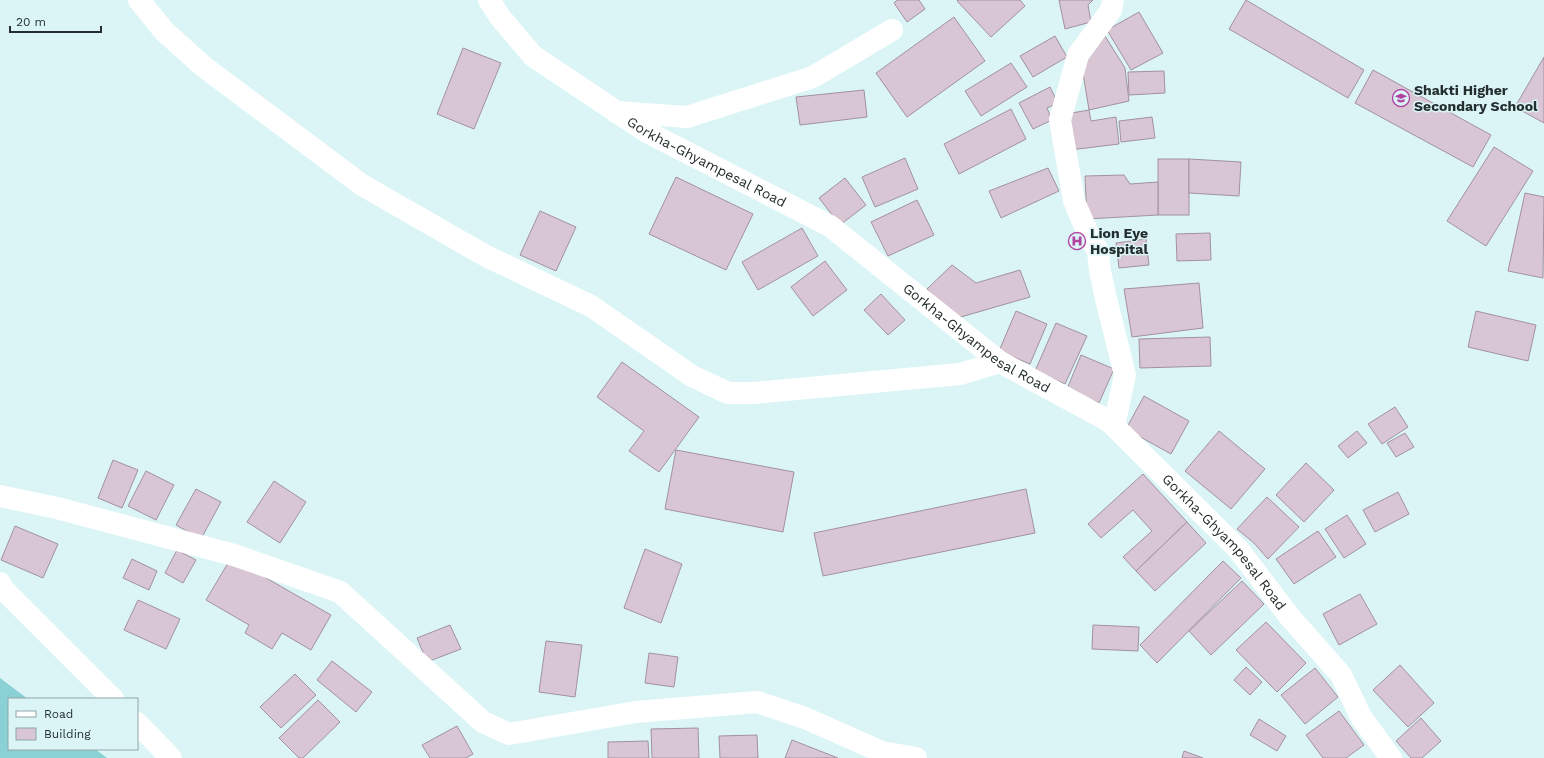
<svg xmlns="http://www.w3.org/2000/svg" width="1544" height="758" viewBox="0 0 1544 758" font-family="'Work Sans',sans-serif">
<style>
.green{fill:#89d1d5}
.building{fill:#d8c6d4;stroke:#a2919e}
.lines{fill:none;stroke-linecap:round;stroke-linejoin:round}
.minor{stroke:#fff;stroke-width:22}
.tertiary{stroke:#fff;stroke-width:22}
.labels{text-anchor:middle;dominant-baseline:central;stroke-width:3;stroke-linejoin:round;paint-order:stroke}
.poi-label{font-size:14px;font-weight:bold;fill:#242e2f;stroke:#dbf5f7;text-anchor:start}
.street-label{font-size:14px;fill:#242e2f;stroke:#dbf5f7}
</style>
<rect width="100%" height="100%" fill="#dbf5f7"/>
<path class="green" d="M0,678L28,699H9V749H95L107,758H0Z"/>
<g class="building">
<path d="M897,0H919L925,9L907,22L894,3Z"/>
<path d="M958,0H1020L1025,6L991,37L957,1Z"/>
<path d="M1059,0H1093L1088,5L1091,22L1065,29Z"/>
<path d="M1246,0L1364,70L1348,98L1229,29Z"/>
<path d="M1139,12L1163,53L1131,70L1107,30Z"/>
<path d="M954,17L985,61L907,117L876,73Z"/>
<path d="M1055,36L1067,57L1033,77L1020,56Z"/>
<path d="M1105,36L1125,68L1129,101L1089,110L1082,67Z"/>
<path d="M463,48L501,63L474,129L437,114Z"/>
<path d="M1544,57V123L1515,107Z"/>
<path d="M1011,63L1027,87L981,116L965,91Z"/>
<path d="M1373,70L1491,135L1473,167L1355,103Z"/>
<path d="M1164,71L1165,93L1129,95L1128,72Z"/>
<path d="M1050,87L1058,103L1047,108L1052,120L1033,129L1019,103Z"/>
<path d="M864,90L867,117L800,125L796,97Z"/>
<path d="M1011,109L1026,139L959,174L944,144Z"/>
<path d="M1089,110L1091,121L1116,117L1119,144L1070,150L1066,114Z"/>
<path d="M1152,117L1155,138L1121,142L1119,121Z"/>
<path d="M1494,147L1533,171L1486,246L1447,221Z"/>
<path d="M905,158L918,189L875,207L862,177Z"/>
<rect x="1158" y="159" width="31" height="56"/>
<path d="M1189,159L1241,162L1239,196L1189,193Z"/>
<path d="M1048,168L1059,191L1001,218L989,191Z"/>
<path d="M1124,175L1130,184L1158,182V215L1087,219L1085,176Z"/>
<path d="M676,177L753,214L726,270L649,234Z"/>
<path d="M845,178L866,205L840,225L819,198Z"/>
<path d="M1525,193L1544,197L1543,278L1508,271Z"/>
<path d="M917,200L934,235L888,256L871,222Z"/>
<path d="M540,211L576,227L556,271L520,255Z"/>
<path d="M802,228L818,256L758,290L742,262Z"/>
<path d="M1210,233L1211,260L1177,261L1176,234Z"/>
<path d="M1146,239L1149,265L1119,268L1116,243Z"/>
<path d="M825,261L847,290L813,316L791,287Z"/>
<path d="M952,265L976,283L1020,270L1030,297L954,319L927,289Z"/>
<path d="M1199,283L1203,328L1132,337L1124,289Z"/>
<path d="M881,294L905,320L888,335L864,310Z"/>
<path d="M1016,311L1047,324L1030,364L999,351Z"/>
<path d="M1476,311L1536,325L1528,361L1468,347Z"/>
<path d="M1056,323L1087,336L1065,384L1035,371Z"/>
<path d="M1210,337L1211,366L1140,368L1139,339Z"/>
<path d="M1081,355L1114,369L1099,403L1067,389Z"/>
<path d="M622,362L699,417L659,472L629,451L644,431L597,397Z"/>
<path d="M1144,396L1189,421L1171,454L1126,429Z"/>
<path d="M1395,407L1408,427L1382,444L1368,424Z"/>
<path d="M1219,431L1265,469L1231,509L1185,471Z"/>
<path d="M1357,431L1367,443L1348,458L1338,446Z"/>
<path d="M1405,433L1414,447L1396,457L1387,443Z"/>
<path d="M676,450L794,472L783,532L665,509Z"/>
<path d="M113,460L138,470L122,508L98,498Z"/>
<path d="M1306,463L1334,490L1304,522L1276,495Z"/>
<path d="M146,471L174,485L156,520L128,506Z"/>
<path d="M1143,474L1187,522L1136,571L1123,557L1152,531L1133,510L1101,538L1088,524Z"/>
<path d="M274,481L306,502L280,543L247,522Z"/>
<path d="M196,489L221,502L201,539L176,525Z"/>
<path d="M1026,489L1035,533L823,576L814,533Z"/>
<path d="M1398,492L1409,514L1375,532L1363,510Z"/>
<path d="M1267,497L1299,527L1268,559L1254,543L1237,529Z"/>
<path d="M1347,515L1366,544L1344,558L1325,529Z"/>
<path d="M1187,522L1206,543L1155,591L1136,571Z"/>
<path d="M15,526L58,544L43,578L1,560Z"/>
<path d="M1318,531L1336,557L1294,584L1276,559Z"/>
<path d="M645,549L682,564L661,623L624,608Z"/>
<path d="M177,550L196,560L183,583L165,573Z"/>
<path d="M231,558L331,615L311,650L282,633L272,649L245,633L249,625L206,600Z"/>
<path d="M132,559L157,571L149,590L123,578Z"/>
<path d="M1223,561L1241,578L1157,663L1140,645Z"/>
<path d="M1242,581L1264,604L1211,655L1189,631Z"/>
<path d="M1360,594L1377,624L1339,645L1323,614Z"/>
<path d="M138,600L180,619L166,649L124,630Z"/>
<path d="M1266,622L1306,663L1277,692L1236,650Z"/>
<path d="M450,625L461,649L427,662L417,638Z"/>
<path d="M1093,625L1139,627L1138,651L1092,649Z"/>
<path d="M546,641L582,645L575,697L539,692Z"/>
<path d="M649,653L678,657L674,687L645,683Z"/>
<path d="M332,661L372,692L356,712L317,680Z"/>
<path d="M1400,665L1434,703L1408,727L1373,690Z"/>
<path d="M1246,667L1262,682L1250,695L1234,680Z"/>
<path d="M1315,668L1338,697L1305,724L1281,695Z"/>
<path d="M295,674L316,695L281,728L260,707Z"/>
<path d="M318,700L340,722L303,758H299L279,738Z"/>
<path d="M1339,711L1364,745L1346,758H1323L1306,735Z"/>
<path d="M1421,718L1441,741L1422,758H1411L1396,741Z"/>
<path d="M1259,719L1286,736L1277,751L1250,735Z"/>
<path d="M457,726L473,754L466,758H430L422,745Z"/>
<path d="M698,728L699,758H652L651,729Z"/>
<path d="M757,735L758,758H720L719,736Z"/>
<path d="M792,740L838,758H785Z"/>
<path d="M648,741L649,758H608V742Z"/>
<path d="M1184,751L1203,758H1182Z"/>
</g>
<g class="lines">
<g class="minor">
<path d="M139,0L164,31L204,67L362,185L486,256L591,306L692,376L728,393H754L960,374L1000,362"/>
<path d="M1113,0L1111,10L1078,55L1060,120L1074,201L1090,238L1098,251L1100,271L1106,299L1125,375L1114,426"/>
<path d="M616,112L687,117L813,77L892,30"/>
<path d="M0,496L57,508L234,555L340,592L483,722L509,734L636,712L757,702L805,718L882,752L916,758"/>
<path d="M0,583L3,589L113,699"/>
<path d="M137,723L171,758"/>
</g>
<path class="tertiary" id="s1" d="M489,0L500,17L533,56L647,132L830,226L1000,362L1107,420L1114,426L1238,549L1289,616L1341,675L1361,717L1391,758"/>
</g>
<defs>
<g id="school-ring" transform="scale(0.9)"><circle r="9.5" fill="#dbf5f7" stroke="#b243a1" stroke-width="1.5"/><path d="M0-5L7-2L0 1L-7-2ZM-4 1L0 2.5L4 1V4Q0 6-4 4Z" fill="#b243a1"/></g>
<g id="hospital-ring" transform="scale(0.9)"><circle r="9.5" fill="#dbf5f7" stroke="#b243a1" stroke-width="1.5"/><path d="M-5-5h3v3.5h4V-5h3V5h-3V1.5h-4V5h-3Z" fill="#b243a1"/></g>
</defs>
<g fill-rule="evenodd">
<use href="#school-ring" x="1401" y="98"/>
<use href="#hospital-ring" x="1077" y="241"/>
</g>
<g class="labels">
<g class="poi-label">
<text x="1414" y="90">Shakti Higher<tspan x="1414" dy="16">Secondary School</tspan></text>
<text x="1090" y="233">Lion Eye<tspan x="1090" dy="16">Hospital</tspan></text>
</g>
<g class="street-label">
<text stroke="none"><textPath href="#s1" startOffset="275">Gorkha-Ghyampesal Road</textPath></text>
<text stroke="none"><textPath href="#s1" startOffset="599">Gorkha-Ghyampesal Road</textPath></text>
<text stroke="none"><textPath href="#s1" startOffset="923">Gorkha-Ghyampesal Road</textPath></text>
</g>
</g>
<rect x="8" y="698" width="130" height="52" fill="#dbf5f7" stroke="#92a5a7"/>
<rect x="16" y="711" width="20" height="6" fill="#ffffff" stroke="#92a5a7"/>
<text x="44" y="718" font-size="12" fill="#242e2f">Road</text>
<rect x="16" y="728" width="20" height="12" fill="#d8c6d4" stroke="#92a5a7"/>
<text x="44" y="738" font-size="12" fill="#242e2f">Building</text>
<path d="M10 26v6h91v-6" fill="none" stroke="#242e2f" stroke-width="2"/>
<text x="16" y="26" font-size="12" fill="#242e2f" stroke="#dbf5f7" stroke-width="3" paint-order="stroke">20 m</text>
</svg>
